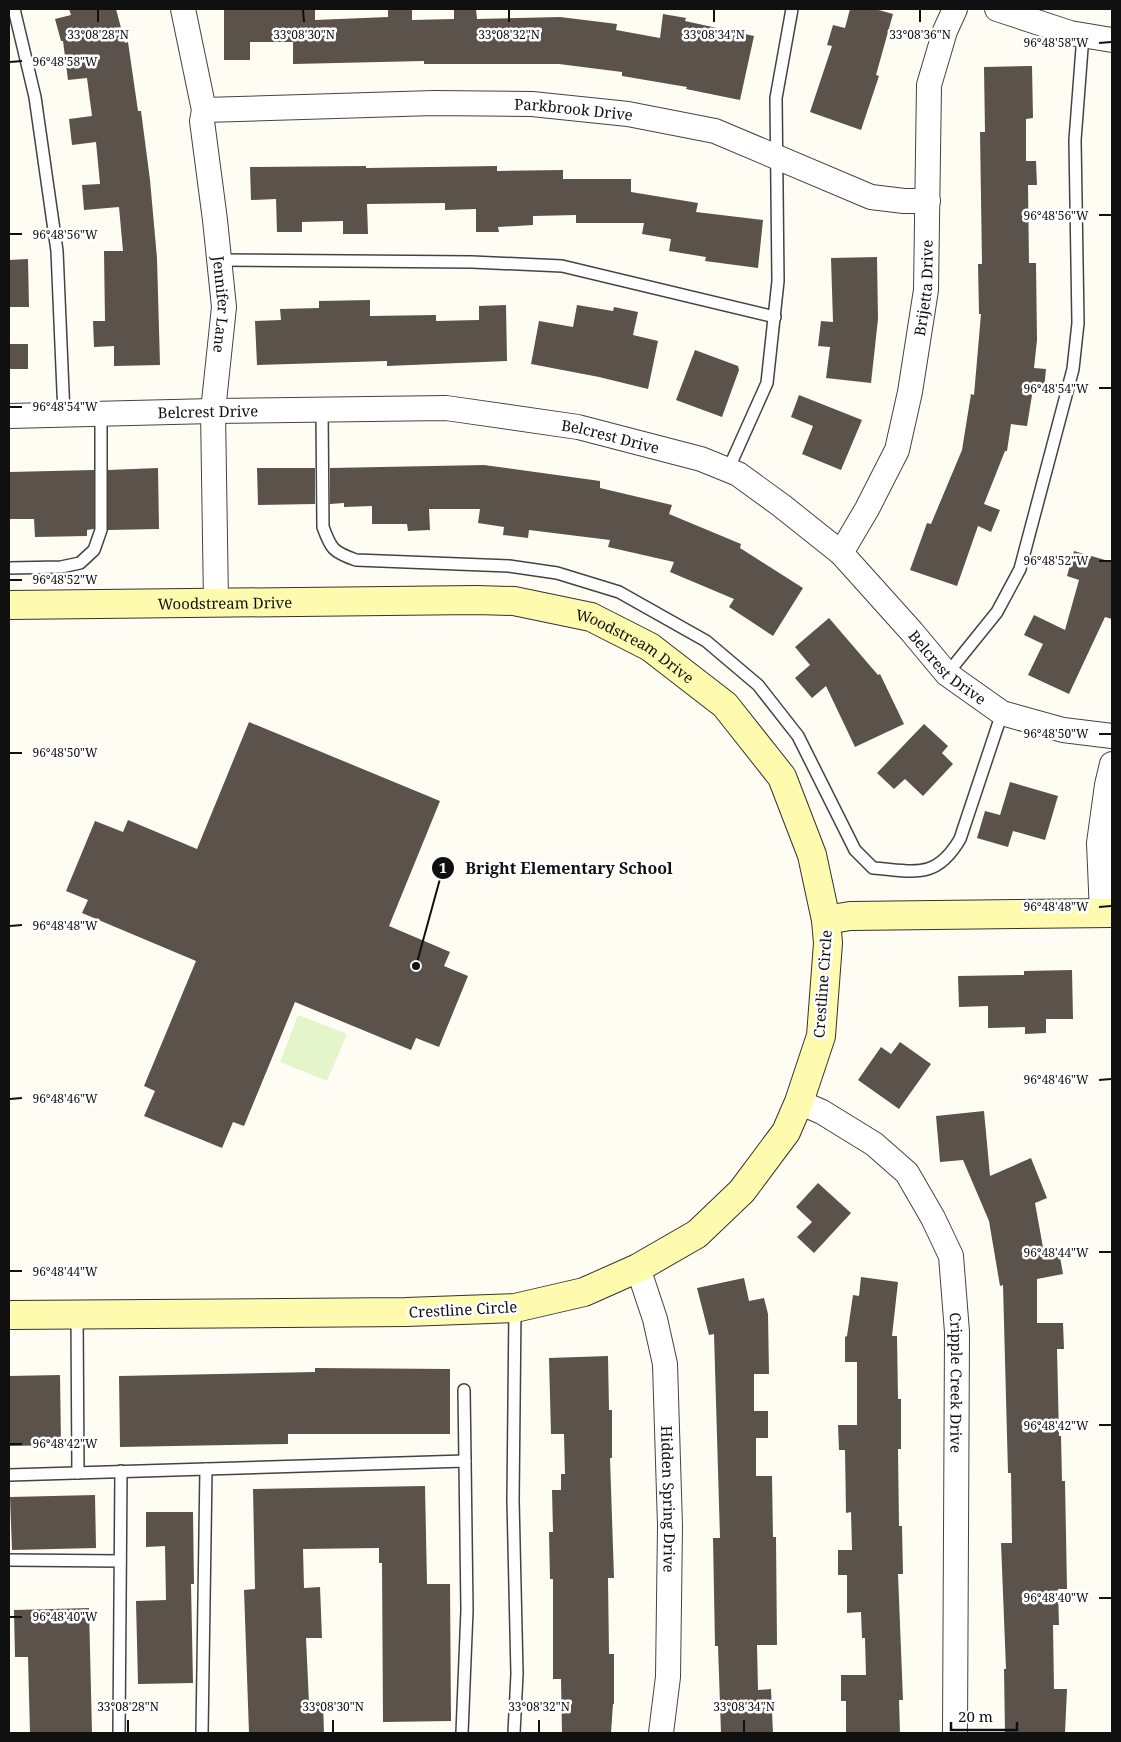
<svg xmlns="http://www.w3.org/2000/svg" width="1121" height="1742" viewBox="0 0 1121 1742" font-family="'Noto Serif',serif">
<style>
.pitch{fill:#e4f4cb}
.building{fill:#5a524b}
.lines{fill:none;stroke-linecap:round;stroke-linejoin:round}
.lane-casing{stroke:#434343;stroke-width:14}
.street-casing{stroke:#434343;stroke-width:26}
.secondary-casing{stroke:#323232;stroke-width:30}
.lane{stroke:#fff;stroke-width:11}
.street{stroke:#fff;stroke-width:24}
.secondary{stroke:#fffbae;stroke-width:28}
.ticks{fill:none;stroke:#101010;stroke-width:2}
.labels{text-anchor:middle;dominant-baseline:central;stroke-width:5;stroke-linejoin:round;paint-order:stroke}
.street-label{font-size:15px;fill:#101010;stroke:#fff}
.ticks-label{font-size:12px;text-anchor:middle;fill:#101010;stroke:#fff;stroke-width:5;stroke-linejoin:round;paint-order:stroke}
.leader{fill:none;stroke:#101010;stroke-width:2}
.callout-dot{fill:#101010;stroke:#fff;stroke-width:2}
.mark-label{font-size:15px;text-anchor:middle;font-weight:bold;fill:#fff}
.callout-label{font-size:16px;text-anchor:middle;font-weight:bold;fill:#101010;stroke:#fff;stroke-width:5;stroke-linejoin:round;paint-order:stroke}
</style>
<rect width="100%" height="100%" fill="#fffdf3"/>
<path class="pitch" d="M298,1015L347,1034L327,1081L280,1062Z"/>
<g class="building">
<path d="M69,9H116L125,43L128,42L138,111H141L150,180L157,258L160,365L114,366V346L94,347L93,321H105L104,251H123L119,207L84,210L82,185L100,184L96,142L72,145L69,119L92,116L87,78L68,80L63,41H61L55,19L71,15Z"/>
<path d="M224,9H315V20L388,17V9H412V20L454,19V9H476L477,19L560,17L617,24L616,30L660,38L663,14L686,18L685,21L754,36L740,100L686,89L687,87L622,76V72L559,64H424V61L293,64V42H250V60H224Z"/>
<path d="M850,9H875L893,14L876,75L879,76L861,130L810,112L832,46L827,45L833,25L845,28Z"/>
<path d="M1032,66L1033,118L1026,119V161H1036L1037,185H1028L1029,263H1036L1037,340L1034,368L1046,369L1044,390L1033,389L1027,426L1011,424L1007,451H1005L984,504L1000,510L991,532L978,526L957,586L910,570L927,523L931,524L962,450L971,394L974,395L981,314H979L978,264H982L980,132H985L984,67Z"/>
<path d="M366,166V168L497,166V171L563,170V179H631V192L698,203L696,212L763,220L758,268L705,261L706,257L669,251L671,239L642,234L644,223H576V215L533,216V225L498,227L499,232H476V209L445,210V203L367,204L368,234H343V221L302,222V232H277L276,199L251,200L250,167Z"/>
<path d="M877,257L878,319L871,383L826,378L830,347L818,346L821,321L833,322L831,258Z"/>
<path d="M28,259L29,307H9V260Z"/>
<path d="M370,300V316L436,315V321L479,320V306L506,305L507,361L387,366V361L257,365L255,321L281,320L280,309L319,308V301Z"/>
<path d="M577,305L613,311L614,307L638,312L633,335L658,341L648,389L599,377L531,364L539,321L573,327Z"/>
<rect x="9" y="344" width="19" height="25"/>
<path d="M695,350L738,366L739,370L722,417L676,400Z"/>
<path d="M799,395L862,420L841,470L802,454L813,426L791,417Z"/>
<path d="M484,465L600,481V488L672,505L669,514L741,544L740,548L803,588L773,636L729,607L734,599L670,572L674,562L608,547L610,540L529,530L528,538L503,535L504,527L478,523L480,509H429L430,530L408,531L407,524H372V506L344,507V503L330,504V468Z"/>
<path d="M158,468L159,529L108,530V470Z"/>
<path d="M257,468H315V504L258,505Z"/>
<path d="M94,470V529L87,530V536L35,537L34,519H9V472Z"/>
<path d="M1074,551L1112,562V619L1105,617L1069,694L1028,675L1043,644L1024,635L1034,615L1065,630L1079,580L1067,576Z"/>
<path d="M829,618L878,675L880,674L904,724L855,747L826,686L812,698L795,678L810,665L795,647Z"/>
<path d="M249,722L440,801L389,926L450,952L444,966L468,976L439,1047L416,1038L411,1050L295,1002L244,1126L233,1122L222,1148L144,1116L155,1091L144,1086L196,961L82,913L88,900L66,891L95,821L123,832L128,820L197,849Z"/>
<path d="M924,724L948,746L942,753L953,764L923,796L905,779L894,789L877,773Z"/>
<path d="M1010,782L1058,796L1045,840L1013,831L1008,847L977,838L985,811L1000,815Z"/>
<path d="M1072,970L1073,1019H1046V1033L1025,1034V1027L988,1028V1006L959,1007L958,976L1024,975V971Z"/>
<path d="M900,1042L931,1064L899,1109L858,1080L881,1047L891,1054Z"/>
<path d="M984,1111L990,1176L1031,1158L1047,1198L1035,1203L1044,1253L1059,1251L1063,1274L1037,1279V1323H1063L1064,1349H1057L1059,1436H1061L1062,1481H1065L1067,1589H1058L1059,1625H1053L1054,1689H1067L1065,1733H1005L1004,1669H1006L1001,1543H1012L1011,1473H1008L1003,1285L1000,1286L989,1221L963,1160L940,1162L936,1116Z"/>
<path d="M818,1183L851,1213L814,1253L797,1237L812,1222L796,1207Z"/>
<path d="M861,1277L898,1282L892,1336H897L898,1399H901V1449H898L899,1526H902L903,1574H898L903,1700H899L900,1733H846V1701H841V1675H866L865,1638H862L861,1612L847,1613V1575H838V1550H852L851,1512L846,1513L845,1450H839L838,1425H857V1362H845V1337L847,1336L853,1295L859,1296Z"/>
<path d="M744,1278L749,1301L764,1298L768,1314L769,1374H754V1411H768V1438H756V1476H772L773,1537H776L777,1645H757L758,1690L771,1689L773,1733H721L718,1646H715L713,1538H720L714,1334L709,1335L697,1288Z"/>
<path d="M608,1356L609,1410H612V1458H610L614,1578H608L609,1654H614V1704H613L611,1733H562L561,1679H553V1579H550L549,1532H553L552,1490H561V1474H565L564,1434H551L549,1358Z"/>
<path d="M315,1368L450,1369V1434H288V1444L120,1447L119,1376L315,1372Z"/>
<path d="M60,1375L61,1445L9,1446V1376Z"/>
<path d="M425,1486L427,1584H450L451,1721L383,1722L382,1563H379V1548L303,1549L304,1588L320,1587L322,1638H306L309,1703L323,1702L324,1733H249L244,1590L255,1589L253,1489Z"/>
<path d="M95,1495L96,1548L12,1550L10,1497Z"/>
<path d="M146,1512H193L194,1584H191L193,1683L138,1684L136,1601L166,1600L165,1546L146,1547Z"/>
<path d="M89,1608L92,1733H30L28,1657H15L14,1610Z"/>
</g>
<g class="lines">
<g class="lane-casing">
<g id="lane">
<path d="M14,9L35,97L57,251L64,415"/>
<path d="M219,260L472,262L562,266L775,317"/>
<path d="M322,410L323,527C331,549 333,552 356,560L509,566L557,573L619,592L706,641L758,685L798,736L855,850L873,868C915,871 936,880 960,839L1002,713"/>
<path d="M728,470L767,383L778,281L776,98L792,9"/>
<path d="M9,568L61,567L80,563L94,550L101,530V414"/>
<path d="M947,674L997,612L1020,569L1073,369L1078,323L1075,140L1083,35"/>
<path d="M77,1315L78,1473"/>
<path d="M464,1390L465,1461"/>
<path d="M9,1475L465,1461L467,1610L462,1733"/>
<path d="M9,1560L120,1561"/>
<path d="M119,1733L121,1471"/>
<path d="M202,1733L206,1469"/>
<path d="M514,1733L517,1674L513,1500L515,1308"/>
</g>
</g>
<g class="street-casing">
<g id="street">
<path id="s1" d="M183,9L204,110L202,121L215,220L224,307L213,411L216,602"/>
<path d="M997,9L1070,33L1112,40"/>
<path id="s2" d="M204,110L434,103L532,104L628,114L715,131L871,197L904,201H928"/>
<path id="s3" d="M9,416L213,411L446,408L578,427L701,459L738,474L782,506L841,553L912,632L947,674L1002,713L1063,730L1112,736"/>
<path id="s4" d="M841,553L867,509L897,450L910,392L926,290L929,85L945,31L955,9"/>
<path d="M1102,913L1099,843L1107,785L1112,764"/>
<path id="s5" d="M799,1102L822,1112L874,1144L907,1173L933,1218L951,1256L957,1332L955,1733"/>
<path id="s6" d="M638,1268L655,1319L665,1364L670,1526L668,1677L661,1733"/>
</g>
</g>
<g class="secondary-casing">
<g id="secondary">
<path id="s7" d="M9,605L476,600L514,601L591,617L650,647L725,705L782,777L812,855L826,920L828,943L821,1036L799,1102L786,1132L742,1191L697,1234L638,1268L584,1292L515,1308L406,1312L9,1315"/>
<path d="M826,920L850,916L1112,913"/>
</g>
</g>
<use href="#lane" class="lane"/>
<use href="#street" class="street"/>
<use href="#secondary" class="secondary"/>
</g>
<path class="ticks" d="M98,10V22M303,10L304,22M509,10V22M714,10V22M920,10V22M1099,43L1111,42M10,62L22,61M1099,215H1111M10,234H22M1099,388H1111M10,407H22M1099,561H1111M10,580H22M1099,734H1111M10,753H22M1099,907L1111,906M10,926L22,925M1099,1080L1111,1079M10,1099L22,1098M1099,1252H1111M10,1271H22M1099,1425H1111M10,1444H22M1099,1598H1111M10,1617H22M128,1720V1732M333,1720V1732M539,1720V1732M744,1720V1732"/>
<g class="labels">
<g class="street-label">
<text stroke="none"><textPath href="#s2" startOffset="370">Parkbrook Drive</textPath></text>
<text stroke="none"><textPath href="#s4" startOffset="282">Brijetta Drive</textPath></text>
<text stroke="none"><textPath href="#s1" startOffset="299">Jennifer Lane</textPath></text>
<text stroke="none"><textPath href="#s3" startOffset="199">Belcrest Drive</textPath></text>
<text stroke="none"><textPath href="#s3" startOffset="604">Belcrest Drive</textPath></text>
<text stroke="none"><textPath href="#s7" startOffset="216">Woodstream Drive</textPath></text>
<text stroke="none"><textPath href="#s7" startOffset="636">Woodstream Drive</textPath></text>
<text stroke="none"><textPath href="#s3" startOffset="1024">Belcrest Drive</textPath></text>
<text transform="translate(822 984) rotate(-86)">Crestline Circle</text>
<text transform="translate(463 1309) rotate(-3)">Crestline Circle</text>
<text stroke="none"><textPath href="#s5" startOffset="351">Cripple Creek Drive</textPath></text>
<text stroke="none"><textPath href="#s6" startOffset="235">Hidden Spring Drive</textPath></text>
</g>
</g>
<g class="ticks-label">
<text x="98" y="39">33°08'28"N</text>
<text x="304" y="39">33°08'30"N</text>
<text x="509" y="39">33°08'32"N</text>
<text x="714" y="39">33°08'34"N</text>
<text x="920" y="39">33°08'36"N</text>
<text x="1056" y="47">96°48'58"W</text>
<text x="65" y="66">96°48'58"W</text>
<text x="1056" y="220">96°48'56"W</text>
<text x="65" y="239">96°48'56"W</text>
<text x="1056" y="393">96°48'54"W</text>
<text x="65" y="411">96°48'54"W</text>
<text x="1056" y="565">96°48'52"W</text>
<text x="65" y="584">96°48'52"W</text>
<text x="1056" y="738">96°48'50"W</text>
<text x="65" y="757">96°48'50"W</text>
<text x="1056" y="911">96°48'48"W</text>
<text x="65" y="930">96°48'48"W</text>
<text x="1056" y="1084">96°48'46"W</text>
<text x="65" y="1103">96°48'46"W</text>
<text x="1056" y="1257">96°48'44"W</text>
<text x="65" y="1276">96°48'44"W</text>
<text x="1056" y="1430">96°48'42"W</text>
<text x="65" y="1448">96°48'42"W</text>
<text x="1056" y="1602">96°48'40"W</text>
<text x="65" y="1621">96°48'40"W</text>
<text x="128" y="1711">33°08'28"N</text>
<text x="333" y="1711">33°08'30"N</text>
<text x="539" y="1711">33°08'32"N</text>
<text x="744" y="1711">33°08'34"N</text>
</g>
<path class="leader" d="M416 966L443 868"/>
<g class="callout-dot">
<circle cx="416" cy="966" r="5"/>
<circle cx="443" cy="868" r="12"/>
</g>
<g class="mark-label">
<text x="443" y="873">1</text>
</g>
<g class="callout-label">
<text x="569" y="874">Bright Elementary School</text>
</g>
<rect width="1121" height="1742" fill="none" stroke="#101010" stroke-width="20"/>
<path d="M951 1722v8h66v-8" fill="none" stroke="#101010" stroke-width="2.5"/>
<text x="958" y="1722" font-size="15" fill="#101010" stroke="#ffffff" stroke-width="4" paint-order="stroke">20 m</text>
</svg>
